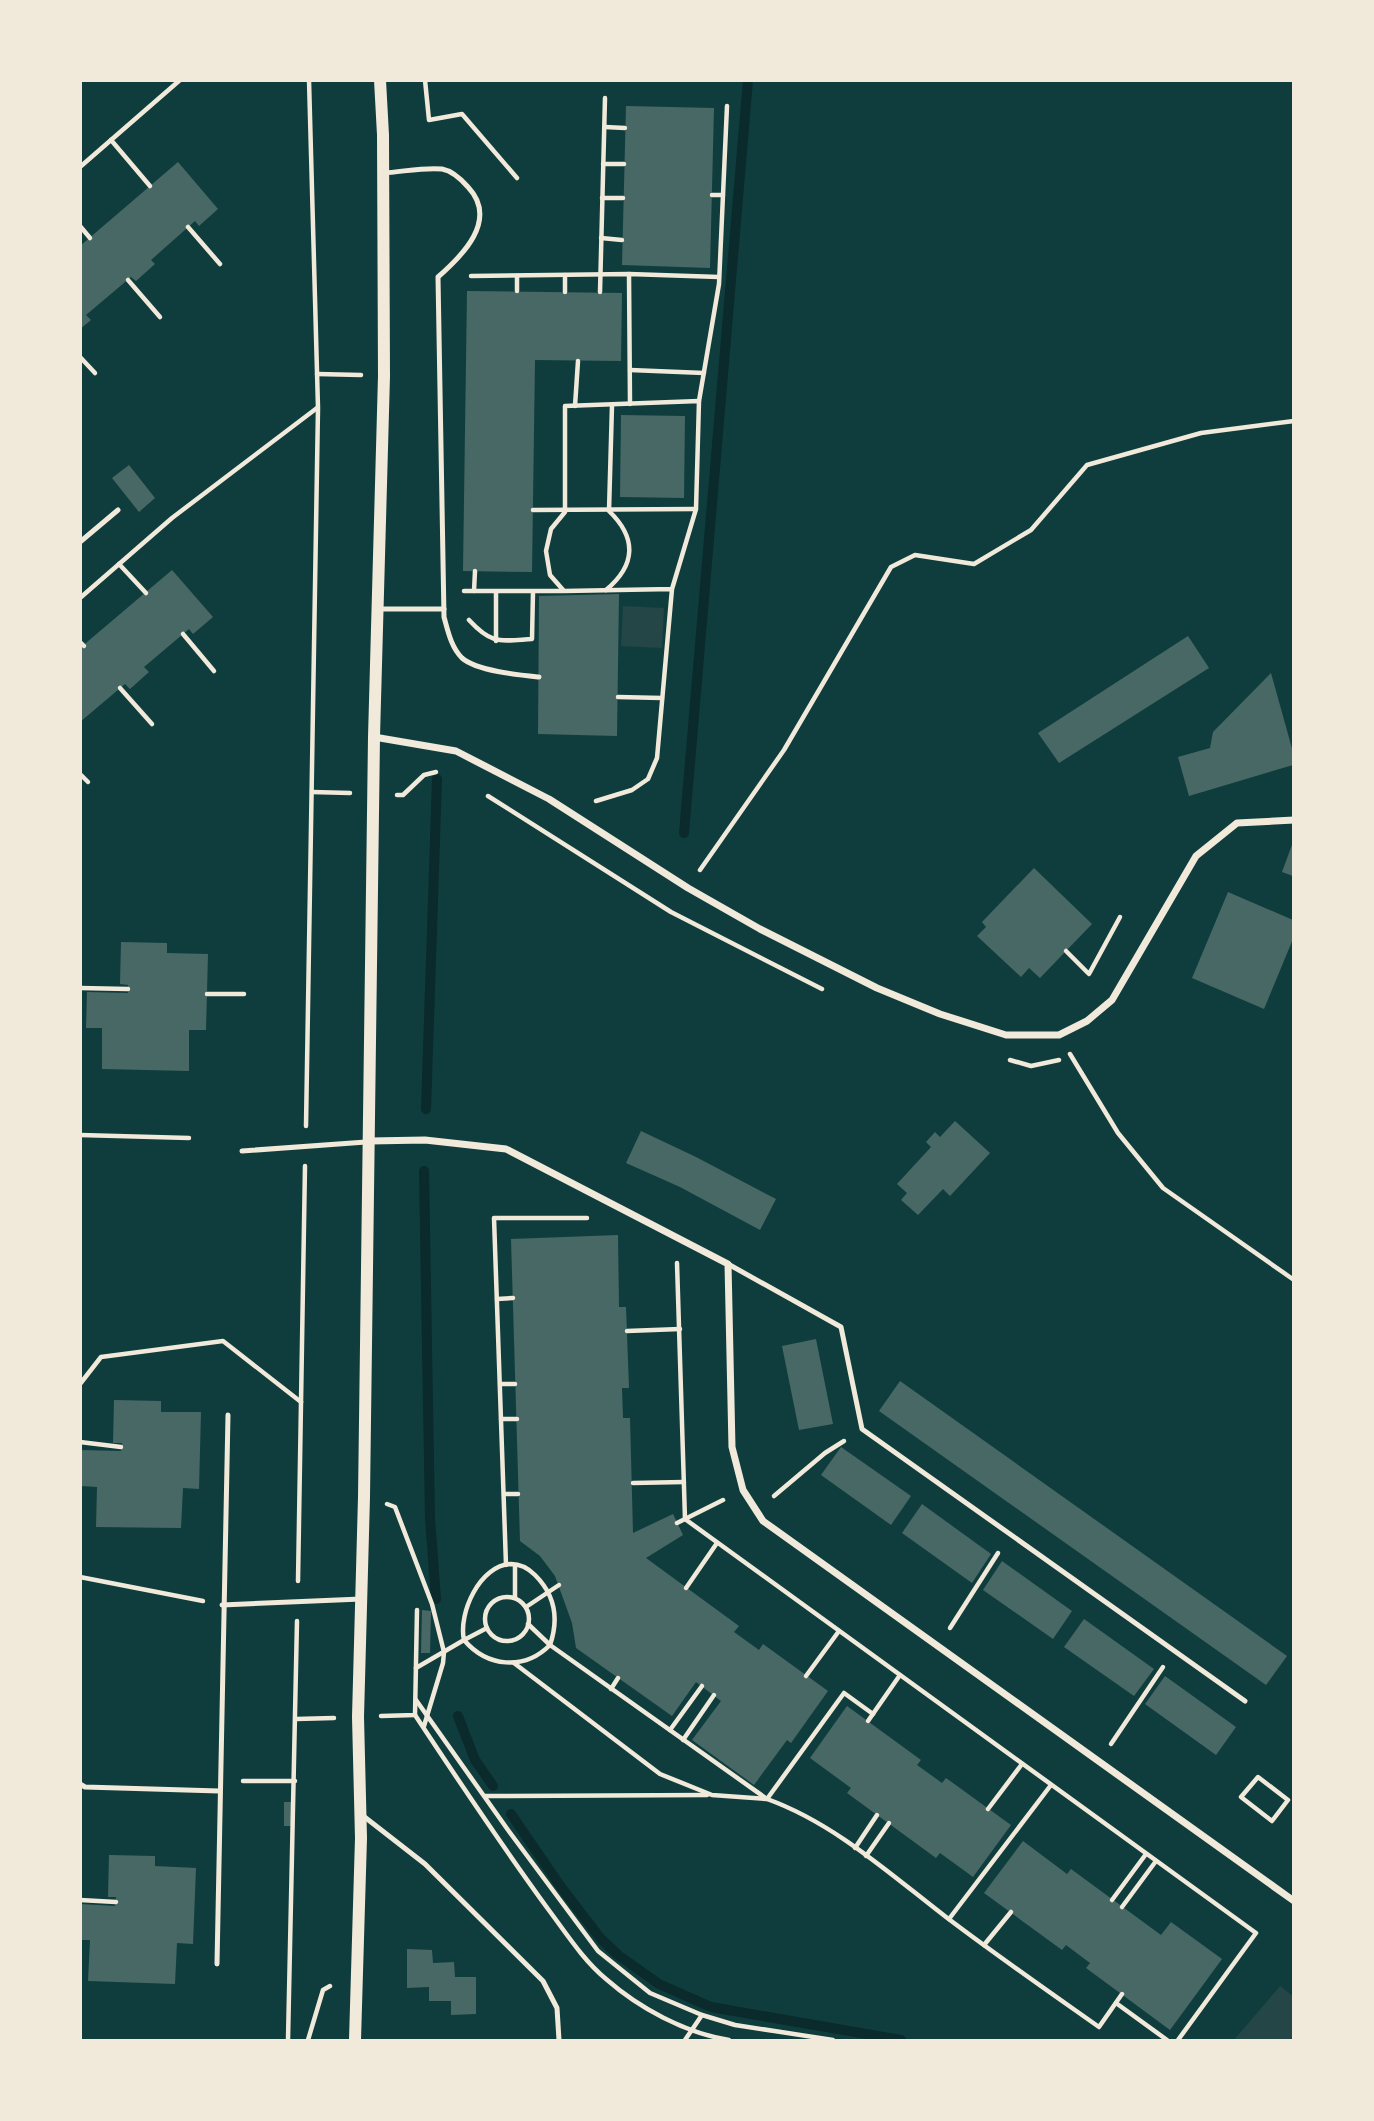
<svg xmlns="http://www.w3.org/2000/svg" width="1374" height="2121" viewBox="0 0 1374 2121" font-family="'Source Sans 3',sans-serif">
<style>
.green{fill:#244646}
.lines{fill:none;stroke-linecap:round;stroke-linejoin:round}
.stream{stroke:#0a2a2b;stroke-width:10}
.building{fill:#486865}
.path{stroke:#f1e9da;stroke-width:4.5}
.service{stroke:#f1e9da;stroke-width:5}
.minor{stroke:#f1e9da;stroke-width:7}
.tertiary{stroke:#f1e9da;stroke-width:12}
</style>
<rect width="100%" height="100%" fill="#0f3d3e"/>
<g class="green">
<path d="M623,606L664,608L662,648L621,646Z"/>
<path d="M1280,1986L1293,1996V2040H1234Z"/>
</g>
<g class="lines">
<g class="stream">
<path d="M684,833L748,80"/>
<path d="M426,1109L437,779"/>
<path d="M424,1171L430,1519L436,1599"/>
<path d="M458,1716L475,1760L493,1786"/>
<path d="M511,1814L561,1887L601,1939L618,1955L659,1984L711,2007L901,2040"/>
</g>
</g>
<g class="building">
<path d="M626,106L714,108L710,268L622,265Z"/>
<path d="M178,162L218,209L199,226L195,221L151,260L155,264L136,281L131,277L86,315L91,320L80,329V246Z"/>
<path d="M467,291L622,293L621,361L535,360L532,572L463,571Z"/>
<path d="M621,415L685,416L684,498L620,497Z"/>
<path d="M129,465L155,498L139,512L112,478Z"/>
<path d="M172,570L213,617L193,634L189,629L144,667L149,672L130,689L125,684L80,722V648Z"/>
<path d="M619,594L617,736L538,734L539,596Z"/>
<path d="M1188,636L1209,668L1059,763L1038,733Z"/>
<path d="M1271,673L1293,752V765L1189,796L1178,757L1210,748L1213,732Z"/>
<path d="M1293,842V876L1282,872Z"/>
<path d="M1034,868L1092,924L1040,978L1029,968L1021,977L977,936L986,927L982,922Z"/>
<path d="M1228,892L1293,920V939L1264,1009L1192,978Z"/>
<path d="M121,942L167,943V953L208,954L206,1030H189V1071L102,1069V1028H86L87,992L128,993V985L120,984Z"/>
<path d="M955,1121L990,1153L950,1196L943,1189L918,1215L901,1200L907,1193L897,1184L931,1147L926,1142L935,1132L940,1137Z"/>
<path d="M641,1131L696,1157L776,1199L760,1230L680,1187L626,1163Z"/>
<path d="M618,1235L619,1307H626L629,1388H622L623,1418H630L633,1533L673,1514L683,1535L646,1558L739,1626L734,1632L759,1650L763,1644L828,1691L791,1743L787,1740L754,1785L692,1740L721,1701L696,1682L672,1716L576,1648L572,1623L555,1576L540,1556L520,1541L511,1239Z"/>
<path d="M816,1339L833,1424L799,1430L782,1346Z"/>
<path d="M900,1381L1287,1656L1266,1685L879,1411Z"/>
<path d="M114,1400L161,1401V1412H201L199,1489L183,1488L181,1528L96,1527L97,1487L80,1486V1450L121,1451L122,1443H113Z"/>
<path d="M841,1447L911,1496L891,1525L821,1475Z"/>
<path d="M922,1504L991,1554L972,1583L902,1533Z"/>
<path d="M1002,1561L1072,1611L1053,1639L983,1590Z"/>
<path d="M422,1610L431,1611L430,1653H421Z"/>
<path d="M1084,1619L1154,1669L1134,1696L1064,1647Z"/>
<path d="M1165,1676L1236,1727L1216,1755L1145,1704Z"/>
<path d="M847,1706L921,1760L917,1765L942,1783L946,1778L1011,1825L973,1877L940,1853L936,1858L847,1793L851,1788L810,1758Z"/>
<path d="M284,1802H295L294,1826H284Z"/>
<path d="M1023,1841L1067,1874L1071,1869L1161,1935L1171,1922L1222,1959L1170,2030L1086,1968L1090,1963L1066,1945L1062,1950L984,1893Z"/>
<path d="M109,1855L155,1856V1866L196,1868L193,1944L177,1943L175,1984L88,1981L90,1940H80V1904L115,1906L116,1897H108Z"/>
<path d="M407,1949L432,1950L433,1963L454,1962L455,1977H476V2014L451,2015V2001H429V1987L407,1988Z"/>
</g>
<g class="lines">
<g class="path">
<path d="M425,80L429,120L462,114L517,178"/>
<path d="M605,127L625,128"/>
<path d="M111,140L150,186"/>
<path d="M603,164H624"/>
<path d="M80,167L180,80"/>
<path d="M712,195H723"/>
<path d="M602,198H623"/>
<path d="M80,226L90,238"/>
<path d="M188,227L220,264"/>
<path d="M601,238L622,240"/>
<path d="M629,274L630,404"/>
<path d="M471,276L629,274L719,277"/>
<path d="M517,276V291"/>
<path d="M128,280L160,317"/>
<path d="M565,292V275"/>
<path d="M600,292L605,98"/>
<path d="M80,357L95,373"/>
<path d="M630,370L704,373"/>
<path d="M317,374L361,375"/>
<path d="M699,401L719,284L727,106"/>
<path d="M575,406L578,361"/>
<path d="M533,510L696,509"/>
<path d="M119,564L146,593"/>
<path d="M606,590C636,565 637,538 609,511L612,405"/>
<path d="M464,591H563"/>
<path d="M474,591L475,571"/>
<path d="M80,598L172,518L317,408"/>
<path d="M469,620C492,645 500,641 532,639L533,592"/>
<path d="M183,634L214,671"/>
<path d="M496,641V592"/>
<path d="M80,642L84,646"/>
<path d="M120,688L152,724"/>
<path d="M618,697L662,698"/>
<path d="M80,774L88,782"/>
<path d="M312,792L350,793"/>
<path d="M397,795H403L424,775L436,772"/>
<path d="M488,796L671,912L822,989"/>
<path d="M596,801L632,790L648,779L657,758L672,589L564,591L550,575L546,551L551,529L565,512V406L699,401L696,509L672,589"/>
<path d="M700,870L784,750L891,567L915,555L974,564L1031,530L1087,465L1201,433L1294,421"/>
<path d="M1066,951L1089,974L1120,917"/>
<path d="M80,988L128,989"/>
<path d="M207,994H244"/>
<path d="M1070,1054L1118,1133L1163,1188L1294,1280"/>
<path d="M1010,1060L1031,1066L1059,1060"/>
<path d="M306,1126L318,408L309,80"/>
<path d="M80,1135L189,1138"/>
<path d="M677,1263L685,1519L1256,1933L1178,2040"/>
<path d="M497,1299L513,1298"/>
<path d="M627,1331L680,1329"/>
<path d="M80,1384L101,1357L223,1341L301,1402"/>
<path d="M500,1384H515"/>
<path d="M501,1419H517"/>
<path d="M80,1442L121,1447"/>
<path d="M633,1483L684,1482"/>
<path d="M504,1494H518"/>
<path d="M774,1496L825,1453L844,1441"/>
<path d="M387,1504L395,1507L432,1604L444,1652L443,1663L424,1726"/>
<path d="M677,1523L723,1500"/>
<path d="M506,1565L494,1218H587"/>
<path d="M515,1565V1598"/>
<path d="M80,1577L203,1601"/>
<path d="M298,1581L305,1166"/>
<path d="M686,1588L717,1543"/>
<circle cx="507" cy="1619" r="22"/>
<path d="M526,1607L559,1585"/>
<path d="M487,1628L464,1640C458,1613 480,1565 511,1564C521,1564 529,1569 535,1575C555,1595 559,1619 550,1645L528,1624"/>
<path d="M950,1628L998,1553"/>
<path d="M514,1663L660,1774L712,1795L767,1799L844,1693L873,1714"/>
<path d="M416,1668L464,1640C487,1667 524,1671 550,1645L767,1799C834,1823 890,1874 946,1917C996,1955 1048,1991 1099,2027L1122,1994"/>
<path d="M806,1676L839,1631"/>
<path d="M611,1689L618,1678"/>
<path d="M416,1700L508,1830L598,1951L650,1993L702,2015"/>
<path d="M415,1715C458,1780 502,1846 548,1909C566,1933 583,1960 606,1979C639,2008 685,2033 729,2040"/>
<path d="M381,1716L415,1715L417,1610"/>
<path d="M296,1719L334,1718"/>
<path d="M868,1721L900,1675"/>
<path d="M670,1730L702,1686"/>
<path d="M683,1740L714,1695"/>
<path d="M1111,1744L1163,1667"/>
<path d="M1258,1777L1288,1800L1272,1821L1241,1797Z"/>
<path d="M243,1781H295"/>
<path d="M485,1796L707,1795"/>
<path d="M988,1809L1022,1764"/>
<path d="M855,1848L877,1815"/>
<path d="M866,1856L889,1823"/>
<path d="M80,1900L116,1902"/>
<path d="M1112,1900L1146,1854"/>
<path d="M1122,1907L1156,1861"/>
<path d="M949,1919L1051,1785"/>
<path d="M984,1945L1011,1912"/>
<path d="M1116,2003L1167,2040"/>
<path d="M288,2040L297,1621"/>
<path d="M308,2040L323,1990L330,1986"/>
<path d="M685,2040L702,2015L735,2025L833,2040"/>
</g>
<g class="service">
<path d="M383,173C402,172 424,167 442,169C453,171 461,179 468,187C499,220 462,256 438,277L444,617C448,631 451,647 462,658C477,671 519,675 539,677"/>
<path d="M80,542L118,510"/>
<path d="M378,609H444"/>
<path d="M242,1151L366,1142"/>
<path d="M728,1264L841,1327L862,1429L1245,1701"/>
<path d="M222,1605L361,1599"/>
<path d="M80,1784L85,1787L219,1791"/>
<path d="M362,1815L425,1864L543,1981L557,2008L559,2040"/>
<path d="M217,1964L228,1415"/>
</g>
<g class="minor">
<path d="M374,737L456,751L549,799L688,888L760,929L877,988L940,1014L1006,1035H1059L1087,1021L1112,1000L1196,856L1237,823L1294,820"/>
<path d="M370,1141L425,1140L506,1149L728,1264L732,1447L743,1490L763,1521L1294,1901"/>
</g>
<path class="tertiary" d="M355,2040L361,1838L358,1717L364,1497L374,737L384,376L383,135L380,80"/>
</g>
<rect width="1374" height="2121" fill="none" stroke="#f1e9da" stroke-width="164"/>
</svg>
